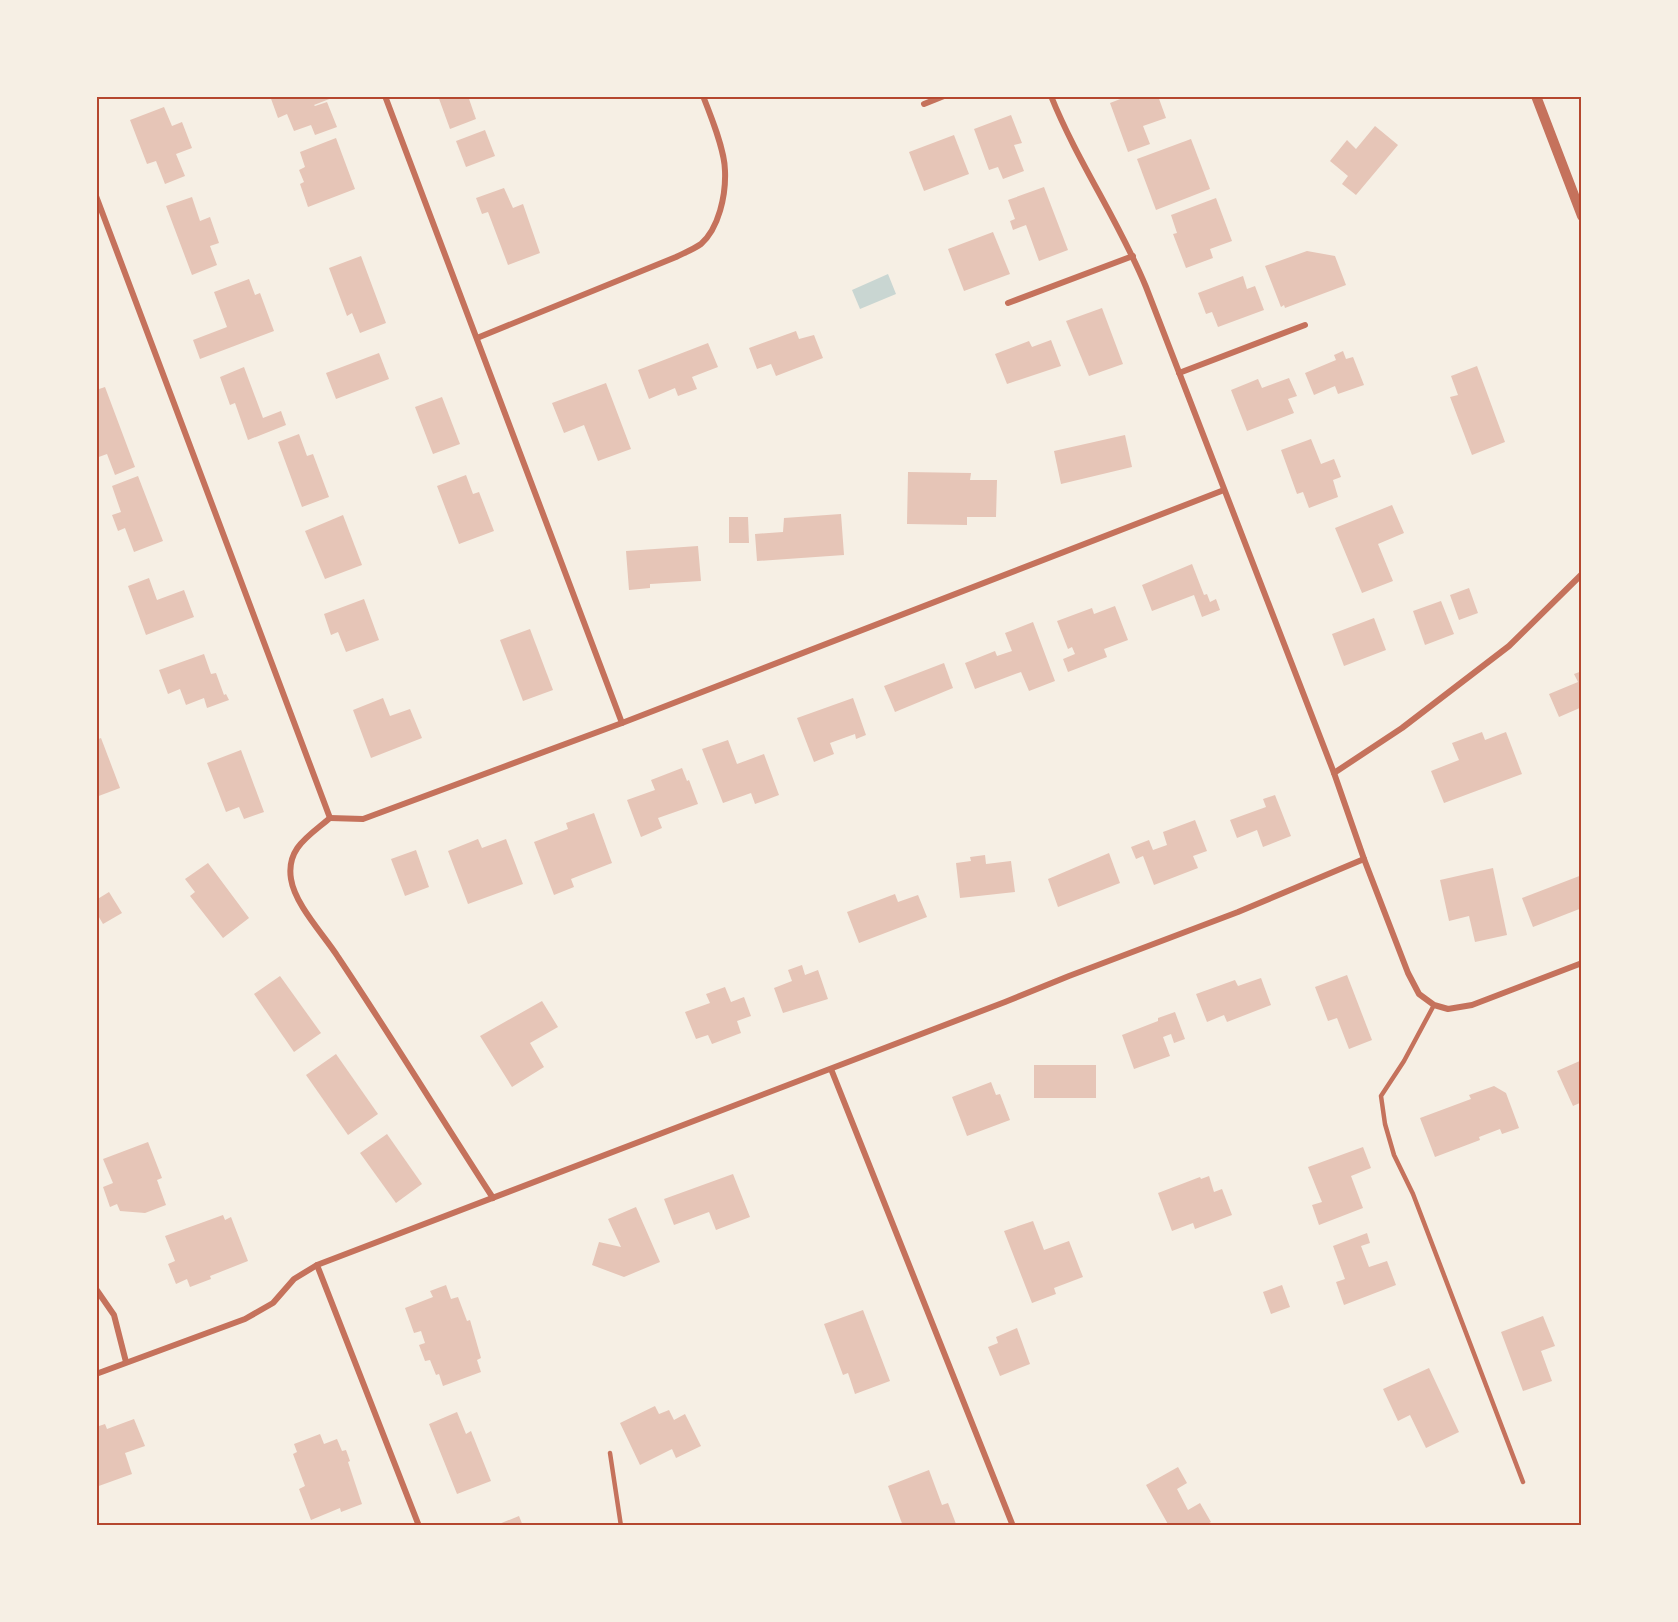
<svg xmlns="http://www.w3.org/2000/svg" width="1678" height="1622" viewBox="0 0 1678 1622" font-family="'Fira Sans Condensed',sans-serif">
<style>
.water{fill:#c9d6d2}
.building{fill:#e6c5b7}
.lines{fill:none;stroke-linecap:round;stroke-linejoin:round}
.service{stroke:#c5725c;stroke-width:4.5}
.minor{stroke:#c5725c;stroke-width:6}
.tertiary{stroke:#c5725c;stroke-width:10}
.neatline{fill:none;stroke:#b5482f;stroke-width:2}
</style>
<rect width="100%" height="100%" fill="#f6efe4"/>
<path class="water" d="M888,274L896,294L860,309L852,290Z"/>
<g class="building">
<path d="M270,96H337L314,105L315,106L327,102L337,127L315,135L311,125L294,131L287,114L278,118Z"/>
<path d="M438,96H468L476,119L450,129Z"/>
<path d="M1128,96H1158L1166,118L1143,126L1150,144L1128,152L1110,103Z"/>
<path d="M164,107L172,126L182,122L192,148L176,154L185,176L165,184L156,161L147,164L130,120Z"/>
<path d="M1011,115L1022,143L1014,145L1024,171L1003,179L998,167L989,170L974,129Z"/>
<path d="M1375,126L1398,145L1356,195L1342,184L1348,176L1330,161L1347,140L1356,149Z"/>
<path d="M485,130L495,156L466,167L456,141Z"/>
<path d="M954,135L969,174L924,191L909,152Z"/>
<path d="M336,138L355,189L308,207L300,184L304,182L299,170L305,167L300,152Z"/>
<path d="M1191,139L1210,189L1156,210L1137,159Z"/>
<path d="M1044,187L1068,250L1039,261L1026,225L1013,230L1010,221L1015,219L1008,200Z"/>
<path d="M504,188L513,208L523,204L540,253L508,265L488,212L482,214L476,198Z"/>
<path d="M192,197L200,221L210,217L219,243L210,246L217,265L192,275L166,206Z"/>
<path d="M1216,198L1232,241L1210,249L1213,258L1186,268L1173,234L1177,233L1171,215Z"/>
<path d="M993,232L1010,274L964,291L948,249Z"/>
<path d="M1307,251L1335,256L1346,285L1285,308L1284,305L1281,307L1265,266Z"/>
<path d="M361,256L386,323L360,333L352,313L347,316L329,268Z"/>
<path d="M1243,276L1247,289L1255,286L1264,310L1218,327L1212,312L1206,314L1198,293Z"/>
<path d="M249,279L255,295L260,293L274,331L200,359L193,340L227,327L214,292Z"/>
<path d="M1102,308L1123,364L1089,376L1066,321Z"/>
<path d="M796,331L799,339L814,335L823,358L776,376L771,364L757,369L749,348Z"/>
<path d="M1051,340L1061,366L1007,384L995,354L1029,341L1032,347Z"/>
<path d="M708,343L718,367L692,377L697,389L678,396L675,388L649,399L638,370Z"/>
<path d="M1343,351L1346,359L1353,357L1364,385L1338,394L1335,386L1314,395L1305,373L1336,360L1334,355Z"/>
<path d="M379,353L389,379L336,399L326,373Z"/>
<path d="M1477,366L1505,442L1472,455L1450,397L1458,395L1451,376Z"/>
<path d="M244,367L263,418L281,411L286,425L248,440L235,403L230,405L220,377Z"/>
<path d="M1289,378L1297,396L1288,399L1294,413L1247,431L1231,390L1258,379L1262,388Z"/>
<path d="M606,383L631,449L598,461L584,425L564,433L552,403Z"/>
<path d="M105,387L135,467L115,475L107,454L96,458V390Z"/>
<path d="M442,397L460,444L433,454L415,407Z"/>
<path d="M299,434L307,456L313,454L329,497L302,507L278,442Z"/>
<path d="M1125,435L1132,467L1061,484L1054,451Z"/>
<path d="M1311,439L1321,464L1334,459L1341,477L1333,480L1338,497L1309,508L1303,492L1297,494L1281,450Z"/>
<path d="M908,472L971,473L970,480H997L996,517H967V525L907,524Z"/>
<path d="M466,475L473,494L479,492L494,531L459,544L437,486Z"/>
<path d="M138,476L163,541L134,552L125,528L118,531L112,515L121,512L112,486Z"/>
<path d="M1392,505L1404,533L1378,544L1393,581L1362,593L1335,528Z"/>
<path d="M841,514L844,555L757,561L755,534L783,532L784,518Z"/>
<path d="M343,515L362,565L325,579L305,531Z"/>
<path d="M729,517H748L749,543H729Z"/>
<path d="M698,546L701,581L650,584V588L629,590L626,551Z"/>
<path d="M1192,564L1204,595L1207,594L1210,602L1216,599L1220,610L1202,617L1194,595L1152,611L1142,585Z"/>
<path d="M149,578L157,600L184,590L194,617L146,635L128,586Z"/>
<path d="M1469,588L1478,613L1459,620L1450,595Z"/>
<path d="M364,599L379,640L346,652L338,632L331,635L324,614Z"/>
<path d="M1441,601L1454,634L1425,645L1413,611Z"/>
<path d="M1115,606L1128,640L1104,649L1107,657L1068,672L1063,659L1075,654L1072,647L1068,649L1057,621L1092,608L1094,614Z"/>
<path d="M1374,618L1386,650L1344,666L1332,634Z"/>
<path d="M1033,622L1055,681L1029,691L1021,672L975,689L965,663L995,651L997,656L1012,651L1005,633Z"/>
<path d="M530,629L553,690L523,701L500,640Z"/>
<path d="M204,654L211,674L216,673L224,695L226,694L229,700L207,708L204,698L186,705L180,689L168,694L159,670Z"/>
<path d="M944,663L953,688L895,712L884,686Z"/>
<path d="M1582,671V707L1559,717L1549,694L1578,682L1574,674Z"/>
<path d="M383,698L390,716L410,709L422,738L371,758L353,710Z"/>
<path d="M853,698L866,735L856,739L855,734L830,743L834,754L814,762L797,718Z"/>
<path d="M1482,732L1485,740L1506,732L1522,774L1444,803L1431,771L1459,760L1452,743Z"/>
<path d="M101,738L120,788L96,797V740Z"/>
<path d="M728,740L737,764L764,754L779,795L755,804L751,793L723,803L702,749Z"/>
<path d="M241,750L264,812L244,819L239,807L226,812L207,763Z"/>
<path d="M682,768L687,781L689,780L698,804L658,818L662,828L641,837L627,800L655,790L651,780Z"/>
<path d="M1275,795L1291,836L1263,847L1257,830L1237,838L1230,820L1266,807L1263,799Z"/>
<path d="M594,813L612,863L571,879L574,887L554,895L534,842L568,829L566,823Z"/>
<path d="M1195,820L1207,851L1193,856L1198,868L1154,885L1143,856L1136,859L1131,847L1149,840L1153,850L1167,845L1163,832Z"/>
<path d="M478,839L482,848L506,839L523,884L468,904L448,851Z"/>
<path d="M416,850L429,887L405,896L391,859Z"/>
<path d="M1109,853L1120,883L1058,907L1048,879Z"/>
<path d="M985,855L986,864L1011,861L1015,892L960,898L956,863L971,861L970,857Z"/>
<path d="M208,863L249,918L223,938L190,896L195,892L185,879Z"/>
<path d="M1493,868L1507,935L1475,942L1469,916L1449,921L1440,880Z"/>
<path d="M1582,875V908L1533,927L1522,898Z"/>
<path d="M109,892L122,913L103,924L96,912V900Z"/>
<path d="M895,894L898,902L918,895L927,917L859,943L847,912Z"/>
<path d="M802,965L805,975L818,970L828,999L783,1013L774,988L792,981L788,970Z"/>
<path d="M1347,975L1372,1040L1349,1049L1337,1018L1328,1021L1315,987Z"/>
<path d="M280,976L321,1033L294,1052L254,994Z"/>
<path d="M1261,978L1271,1005L1227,1022L1224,1015L1207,1022L1196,994L1235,980L1238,986Z"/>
<path d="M725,987L731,1002L744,997L751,1016L737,1021L741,1033L712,1044L708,1035L696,1039L685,1012L710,1003L706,994Z"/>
<path d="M542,1001L558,1027L530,1043L544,1067L512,1087L480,1036Z"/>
<path d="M1175,1012L1185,1039L1174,1043L1171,1034L1163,1037L1170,1056L1134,1069L1122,1035L1158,1021V1018Z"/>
<path d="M336,1054L378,1114L348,1135L306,1075Z"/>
<path d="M1582,1060V1102L1573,1106L1557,1071Z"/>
<rect x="1034" y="1065" width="62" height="33"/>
<path d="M991,1082L996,1095L1000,1094L1010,1120L967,1136L952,1097Z"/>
<path d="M1494,1086L1506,1093L1519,1128L1502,1134L1500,1129L1479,1137L1480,1140L1435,1157L1420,1118L1471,1099L1469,1095Z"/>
<path d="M387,1134L422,1184L396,1203L360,1153Z"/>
<path d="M148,1142L162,1178L157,1180L166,1205L145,1213L120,1211L117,1204L110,1207L103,1187L113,1183L103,1159Z"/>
<path d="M1363,1147L1371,1168L1351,1176L1363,1208L1319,1225L1312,1205L1322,1202L1308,1167Z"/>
<path d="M733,1174L750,1217L716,1230L709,1212L674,1225L664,1199Z"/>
<path d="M1209,1176L1214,1192L1222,1189L1232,1215L1195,1229L1193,1223L1172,1231L1158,1193L1200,1177L1201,1179Z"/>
<path d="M636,1207L660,1262L624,1277L592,1265L599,1242L621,1247L608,1219Z"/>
<path d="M223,1215L225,1220L231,1217L248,1261L210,1276L211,1279L190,1287L187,1279L176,1284L168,1264L175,1261L165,1236Z"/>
<path d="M1033,1221L1044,1250L1069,1241L1083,1277L1054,1288L1056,1294L1032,1303L1004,1231Z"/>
<path d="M1367,1233L1370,1243L1361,1246L1369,1267L1387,1261L1396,1285L1344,1305L1336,1282L1345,1279L1333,1246Z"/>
<path d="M446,1285L451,1299L458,1297L467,1321L470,1320L481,1358L477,1360L481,1372L443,1386L439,1374L436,1375L430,1360L425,1361L419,1345L425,1343L421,1331L414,1333L405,1308L433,1297L430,1291Z"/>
<path d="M1282,1285L1290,1307L1271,1314L1263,1292Z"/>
<path d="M863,1310L890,1381L855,1394L848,1373L843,1375L824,1324Z"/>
<path d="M1543,1316L1555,1346L1541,1351L1552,1381L1523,1391L1501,1332Z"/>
<path d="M1017,1328L1030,1364L1000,1376L988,1347L998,1343L996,1337Z"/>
<path d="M1429,1368L1459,1432L1426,1448L1410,1415L1398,1421L1383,1389Z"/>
<path d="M655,1406L659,1414L669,1410L674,1420L685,1414L701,1446L676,1458L672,1449L640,1465L620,1423Z"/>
<path d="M457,1412L466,1434L471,1431L491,1481L457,1494L429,1424Z"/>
<path d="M134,1419L145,1446L125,1453L132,1474L96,1487V1427L105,1424L107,1429Z"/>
<path d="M320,1434L324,1444L337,1439L342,1451L346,1450L350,1461L348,1462L362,1504L341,1512L340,1508L311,1520L299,1489L305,1486L293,1454L297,1452L294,1444Z"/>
<path d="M1178,1467L1187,1483L1177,1489L1188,1510L1200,1503L1211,1522L1204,1526H1169L1146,1485Z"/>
<path d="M929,1470L942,1505L948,1503L956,1524L950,1526H903L888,1486Z"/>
<path d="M519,1516L523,1526H494Z"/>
</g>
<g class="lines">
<g class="service">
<path d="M1434,1005L1404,1061L1381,1096L1385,1124L1394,1155L1413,1194L1523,1482"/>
<path d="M610,1453L621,1526"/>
</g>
<g class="minor">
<path d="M385,96L622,723"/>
<path d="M1051,96C1078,163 1119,221 1146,287L1334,773L1364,859L1408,973L1419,994L1434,1005L1448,1009L1472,1005L1582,963"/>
<path d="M924,104L944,96"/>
<path d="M96,196L330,818"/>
<path d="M1008,303L1133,256"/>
<path d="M477,338L676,257C684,253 694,249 701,244C719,228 726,195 725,171C725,151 711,116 703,96"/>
<path d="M1179,373L1305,325"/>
<path d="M1334,773L1402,728L1509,646L1582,574"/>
<path d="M330,818L363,819L622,723L1224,490"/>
<path d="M330,818C309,836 286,848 291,879C295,905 324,935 338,957C391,1036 441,1118 493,1198"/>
<path d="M831,1069L1013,1526"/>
<path d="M317,1265L419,1526"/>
<path d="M96,1289L114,1315L126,1362"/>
<path d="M96,1374L245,1319L273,1303L294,1279L317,1265L1005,1002L1069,976L1238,912L1364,859"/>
</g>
<path class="tertiary" d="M1536,96L1582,216"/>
</g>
<rect width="1678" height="1622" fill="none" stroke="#f6efe4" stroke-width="195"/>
<rect x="98" y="98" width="1482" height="1426" class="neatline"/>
</svg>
